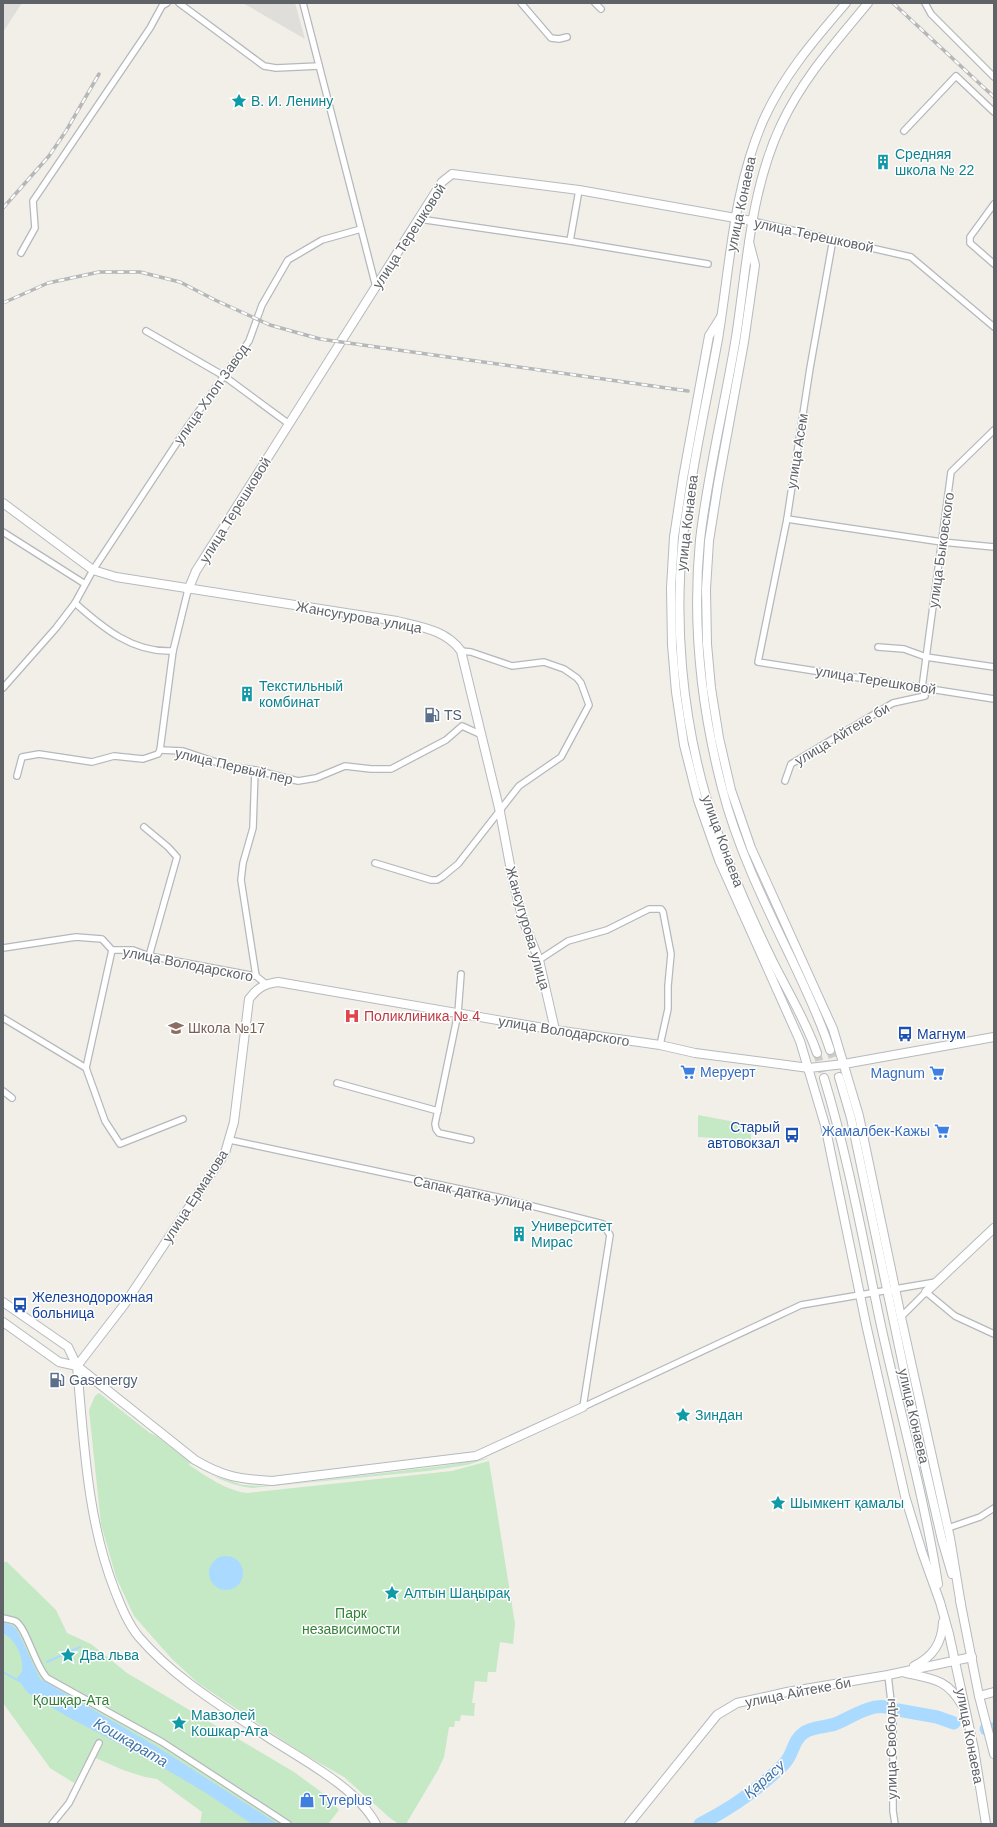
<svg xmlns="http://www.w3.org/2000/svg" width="997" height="1827" viewBox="0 0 997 1827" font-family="Helvetica,sans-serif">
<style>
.industrial{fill:#e0deda}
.green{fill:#c5e8c5}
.water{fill:#aadaff}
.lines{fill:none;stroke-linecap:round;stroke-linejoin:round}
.stream{stroke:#aadaff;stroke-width:2}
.river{stroke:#aadaff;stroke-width:13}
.secondary-tunnel{stroke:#ccccc8;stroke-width:8;stroke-dasharray:8 4;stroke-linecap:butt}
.street-casing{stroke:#b5b8bc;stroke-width:8}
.secondary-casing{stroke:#b6babf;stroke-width:10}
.street{stroke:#fff;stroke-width:5.5}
.secondary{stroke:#fff;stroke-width:8}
.rail-casing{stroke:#b6b7b8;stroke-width:3.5}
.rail{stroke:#fff;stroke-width:2;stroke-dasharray:6;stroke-linecap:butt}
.labels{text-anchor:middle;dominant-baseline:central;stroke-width:3;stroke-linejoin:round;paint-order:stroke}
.culture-label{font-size:14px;fill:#0d838f;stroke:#fff;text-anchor:start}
.street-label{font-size:14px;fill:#5f6368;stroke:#fff}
.service-label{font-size:14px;fill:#4e5e75;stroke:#fff;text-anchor:start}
.health-label{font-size:14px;fill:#be3a42;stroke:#fff;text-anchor:start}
.education-label{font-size:14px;fill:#785e54;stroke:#fff;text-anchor:start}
.transit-label{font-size:14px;fill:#164399;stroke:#fff;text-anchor:start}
.shop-label{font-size:14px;fill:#366cbe;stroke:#fff;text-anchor:start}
.park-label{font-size:14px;fill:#348238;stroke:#fff}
.water-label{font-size:15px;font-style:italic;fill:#4174aa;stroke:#fff}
</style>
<rect width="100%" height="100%" fill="#f1efe8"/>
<g class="industrial">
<path d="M3,3H22L3,32Z"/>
<path d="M243,3H295L305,39Z"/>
</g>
<g class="green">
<path d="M698,1115L751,1125V1140L698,1137Z"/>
<path d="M99,1393L150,1433L156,1436L186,1459L214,1476L243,1485L262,1486L290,1484L442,1466L489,1458L467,1465L428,1471L252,1488C228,1486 211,1474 190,1463L189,1465C206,1476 227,1491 247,1493L452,1471L489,1461L515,1624L513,1644L500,1642L496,1672H488L487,1682L475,1681L472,1703H475L474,1716L461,1715L460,1721H455L454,1727H449L444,1757L438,1770L406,1824H399L390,1818L344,1777L302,1753L198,1683L172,1659L134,1616L116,1577L101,1524L89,1410L95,1396Z"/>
<path d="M3,1562H7L56,1610L67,1633L91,1644L127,1673L294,1772L328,1797L339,1810L328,1824H200L202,1812L157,1779L145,1777L123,1770L89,1755L74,1783L50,1768L3,1703Z"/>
</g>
<g class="water">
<circle cx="226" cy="1573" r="17"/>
<path d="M3,1622L13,1626L17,1630L40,1679L159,1748L278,1824H252L206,1793L152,1761L68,1717L28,1693L17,1678L22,1672C24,1657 16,1640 3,1633Z"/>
</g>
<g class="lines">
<g class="stream">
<path d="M47,1662L80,1647"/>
<path d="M3,1672L19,1681"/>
</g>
<g class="river">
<path d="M898,1710L937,1717L954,1723"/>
<path d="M986,1729H994"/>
<path d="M700,1824C730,1809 760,1788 784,1764C794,1754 792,1740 805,1732C813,1727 826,1727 835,1724C850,1718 869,1704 886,1707"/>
</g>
<g class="secondary-tunnel">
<path d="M830,1050L839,1077"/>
<path d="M817,1053L824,1078"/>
</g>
<g class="street-casing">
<g id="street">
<path d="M179,3L264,66L276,68L319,66"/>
<path d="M303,3L376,287"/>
<path d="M521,3L551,38L559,39L567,37"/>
<path d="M595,3L601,9"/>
<path d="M925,3L931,14L994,77"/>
<path d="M904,131L956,76L994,112"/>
<path d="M994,204L970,237V243L994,264"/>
<path d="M419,219L570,241L708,264"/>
<path d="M752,221L911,257L994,327"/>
<path d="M833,239L810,368L787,519L758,662L994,699"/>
<path d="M570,241L579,190"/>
<path d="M21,253L35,228L33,201L150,28L162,6L167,3"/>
<path d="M146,331L224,376L289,424"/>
<path d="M787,519L942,542L994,547"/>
<path d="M3,532L85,584"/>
<path d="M75,603C103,628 133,653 173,651"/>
<path d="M878,647L904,649L926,657L994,667"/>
<path d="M3,688L56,628L75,603L93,570L188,426L249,341L262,305L288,260L322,240L361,229"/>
<path d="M160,750L183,751L228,766L255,770L298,781L316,778L345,766L371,769H391L446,740L462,726L482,735"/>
<path d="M255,770L253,828L243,863L241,880L256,976"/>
<path d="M17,776L22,757L39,754L92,762L114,756L143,759L158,754L160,750L173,651L188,590"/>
<path d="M785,781L791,764L893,703L925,696L922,688L951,472L994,430"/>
<path d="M144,827L168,847L177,857L149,956"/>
<path d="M375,863L431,880H437L442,877L458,864L519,786L561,757L589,705L581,683L577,678L564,669L544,662L512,666L471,652L461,651"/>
<path d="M3,948L76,937L102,939L112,950H133L149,956L256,976L266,984"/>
<path d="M112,950L86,1068L105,1121L120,1144L183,1119"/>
<path d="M539,960L568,941L607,930L649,909H661L663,912L671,954L668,986V1009L660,1045"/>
<path d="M461,974L458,1013L435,1124L436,1129L439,1133L471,1140"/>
<path d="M3,1018L86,1068"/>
<path d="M337,1083L438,1111"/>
<path d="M3,1091L12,1098"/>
<path d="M230,1140L497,1197L603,1224L610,1235L583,1407"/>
<path d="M901,1317L926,1292L955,1316L994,1334"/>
<path d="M583,1407L801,1305L936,1282"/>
<path d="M948,1528L980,1517L994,1508"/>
<path d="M3,1618C7,1619 12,1620 15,1621C26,1626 35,1666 47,1678L162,1742L288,1824"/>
<path d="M888,1675L893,1719V1811L895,1824"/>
<path d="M52,1824L69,1803L99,1743"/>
</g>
</g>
<g class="secondary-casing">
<g id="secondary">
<path d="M749,242L755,265L744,342L718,484L709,541L706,589L707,644L711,688L719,738L731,790L751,848L833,1029L859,1116L901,1317L950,1538L961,1605"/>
<path d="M721,317L709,336L683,478L674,537L671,588L672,645L676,692L684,745L698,800L719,860L800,1041L825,1125L866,1324L905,1496L922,1552L940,1602L949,1634L974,1749L986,1824"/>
<path d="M3,503L93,570L116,577L397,621C421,627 446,630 461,651L500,812L513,881L523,920L539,960L555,1030"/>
<path d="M188,590L196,571L442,182L452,174L579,190L752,221"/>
<path d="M830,1050C820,1018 805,988 791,958C765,904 737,847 722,788C701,707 692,623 700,540C708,471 725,404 736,337C747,266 750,191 781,125C803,78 835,43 868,3"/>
<path d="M817,1053C806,1021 788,992 773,962C747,909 723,854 706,797C682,714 674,623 683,537C691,470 706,405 718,339C730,266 733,190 763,121C783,76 814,40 846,3"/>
<path d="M839,1077L851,1118L917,1432L942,1540L952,1574"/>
<path d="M824,1078C848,1157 863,1240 880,1321C899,1409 924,1495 938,1584"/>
<path d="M926,1292L994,1228"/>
<path d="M3,1302L68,1347L77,1366C84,1442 87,1520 115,1591C121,1606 128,1624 139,1637C175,1679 223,1707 269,1738C303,1760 357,1788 376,1824"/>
<path d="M3,1322L59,1362L77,1366L195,1460C224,1477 239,1479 272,1481L476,1456L583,1407"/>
<path d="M77,1366L124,1305L225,1153L234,1122L249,999C257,988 264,984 278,982L555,1030L660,1045L695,1053L809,1068L844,1064L994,1037"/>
<path d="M960,1600L979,1696L994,1754"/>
<path d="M914,1666C933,1657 942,1643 943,1622"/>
<path d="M906,1673C933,1679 947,1679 962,1705"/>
<path d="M979,1696L994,1692"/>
<path d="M629,1824L717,1715L737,1703L787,1692L888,1675L972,1657"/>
</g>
</g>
<use href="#street" class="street"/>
<use href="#secondary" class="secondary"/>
<g class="rail-casing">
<g id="rail">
<path d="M893,3L994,97"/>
<path d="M3,208L49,156L66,131L99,74"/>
<path d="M3,303L48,283L99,272H140L180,282L215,300L270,325L320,339L688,391"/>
</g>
</g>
<use href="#rail" class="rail"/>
</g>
<defs>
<g id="sight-bare" transform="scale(1.2)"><path d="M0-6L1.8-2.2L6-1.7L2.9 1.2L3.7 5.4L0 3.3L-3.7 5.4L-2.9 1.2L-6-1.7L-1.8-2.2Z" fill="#0f9aa8" stroke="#fff" stroke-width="2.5" paint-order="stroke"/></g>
<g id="building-bare" transform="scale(1.2)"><path d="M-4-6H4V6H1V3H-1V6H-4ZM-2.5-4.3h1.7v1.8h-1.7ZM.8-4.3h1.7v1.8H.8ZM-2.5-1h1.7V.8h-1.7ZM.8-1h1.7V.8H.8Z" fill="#0f9aa8" stroke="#fff" stroke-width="2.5" paint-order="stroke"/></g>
<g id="fuel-bare" transform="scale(1.2)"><path d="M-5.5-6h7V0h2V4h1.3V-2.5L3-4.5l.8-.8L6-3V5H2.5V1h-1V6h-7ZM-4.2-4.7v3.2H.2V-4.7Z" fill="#5c6f8a" stroke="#fff" stroke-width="2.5" paint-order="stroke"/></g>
<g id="hospital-bare" transform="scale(1.2)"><path d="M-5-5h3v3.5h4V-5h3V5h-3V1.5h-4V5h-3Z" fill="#e0444e" stroke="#fff" stroke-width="2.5" paint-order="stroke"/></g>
<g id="school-bare" transform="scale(1.2)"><path d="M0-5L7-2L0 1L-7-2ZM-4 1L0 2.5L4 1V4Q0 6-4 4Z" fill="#8d6e63" stroke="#fff" stroke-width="2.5" paint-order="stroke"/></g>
<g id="bus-bare" transform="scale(1.2)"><path d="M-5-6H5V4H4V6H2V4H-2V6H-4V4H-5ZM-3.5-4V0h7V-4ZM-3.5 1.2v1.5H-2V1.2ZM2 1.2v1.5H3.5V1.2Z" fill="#1a4fb4" stroke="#fff" stroke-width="2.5" paint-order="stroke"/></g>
<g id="supermarket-bare" transform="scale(1.2)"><path d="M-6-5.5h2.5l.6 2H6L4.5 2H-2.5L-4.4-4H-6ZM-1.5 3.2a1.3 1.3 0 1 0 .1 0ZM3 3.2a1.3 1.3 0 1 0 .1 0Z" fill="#3f7fe0" stroke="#fff" stroke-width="2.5" paint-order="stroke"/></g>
<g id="shop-bare" transform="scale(1.2)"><path d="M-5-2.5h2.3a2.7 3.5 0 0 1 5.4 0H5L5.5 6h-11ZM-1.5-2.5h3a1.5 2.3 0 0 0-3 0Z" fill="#3f7fe0" stroke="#fff" stroke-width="2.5" paint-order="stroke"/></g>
</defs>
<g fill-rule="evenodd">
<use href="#sight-bare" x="239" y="101"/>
<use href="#building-bare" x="883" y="162"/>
<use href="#building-bare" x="247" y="694"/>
<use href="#fuel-bare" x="432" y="715"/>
<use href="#hospital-bare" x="352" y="1016"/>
<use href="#school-bare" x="176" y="1028"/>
<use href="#bus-bare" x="905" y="1034"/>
<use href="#supermarket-bare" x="688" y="1072"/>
<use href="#supermarket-bare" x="937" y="1073"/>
<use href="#supermarket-bare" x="942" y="1131"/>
<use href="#bus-bare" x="792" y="1135"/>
<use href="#building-bare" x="519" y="1234"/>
<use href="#bus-bare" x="20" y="1305"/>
<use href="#fuel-bare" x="57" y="1380"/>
<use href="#sight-bare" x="683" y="1415"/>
<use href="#sight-bare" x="778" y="1503"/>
<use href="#sight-bare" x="392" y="1593"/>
<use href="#sight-bare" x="68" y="1655"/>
<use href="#sight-bare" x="179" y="1723"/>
<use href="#shop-bare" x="307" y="1800"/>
</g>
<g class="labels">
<g class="culture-label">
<text x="251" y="101">В. И. Ленину</text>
<text x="895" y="154">Средняя<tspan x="895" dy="16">школа № 22</tspan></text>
<text x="259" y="686">Текстильный<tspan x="259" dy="16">комбинат</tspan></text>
<text x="531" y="1226">Университет<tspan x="531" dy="16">Мирас</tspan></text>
<text x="695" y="1415">Зиндан</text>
<text x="790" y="1503">Шымкент қамалы</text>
<text x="404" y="1593">Алтын Шаңырақ</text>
<text x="80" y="1655">Два льва</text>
<text x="191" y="1715">Мавзолей<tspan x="191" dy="16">Кошкар-Ата</tspan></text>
</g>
<g class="street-label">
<text transform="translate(741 204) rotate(-78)">улица Конаева</text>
<text transform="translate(814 235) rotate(12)">улица Терешковой</text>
<text transform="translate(409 236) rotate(-57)">улица Терешковой</text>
<text transform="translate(211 394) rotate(-55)">улица Хлоп Завод</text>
<text transform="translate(797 451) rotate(-81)">улица Асем</text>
<text transform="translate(235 510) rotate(-58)">улица Терешковой</text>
<text transform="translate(687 523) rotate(-83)">улица Конаева</text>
<text transform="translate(941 550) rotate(-82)">улица Быковского</text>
<text transform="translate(359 617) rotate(10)">Жансугурова улица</text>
<text transform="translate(876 680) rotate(9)">улица Терешковой</text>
<text transform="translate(842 734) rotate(-31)">улица Айтеке би</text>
<text transform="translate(234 766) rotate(13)">улица Первый пер</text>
<text transform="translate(723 841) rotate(70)">улица Конаева</text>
<text transform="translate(528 928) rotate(74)">Жансугурова улица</text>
<text transform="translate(188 964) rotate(11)">улица Володарского</text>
<text transform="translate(564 1031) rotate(9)">улица Володарского</text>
<text transform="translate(473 1193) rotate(12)">Сапак датка улица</text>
<text transform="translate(195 1196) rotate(-57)">улица Ерманова</text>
<text transform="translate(914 1416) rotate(77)">улица Конаева</text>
<text transform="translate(798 1692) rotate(-11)">улица Айтеке би</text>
<text transform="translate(970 1736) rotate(79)">улица Конаева</text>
<text transform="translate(891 1749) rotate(-91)">улица Свободы</text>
</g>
<g class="service-label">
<text x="444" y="715">TS</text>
<text x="69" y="1380">Gasenergy</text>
</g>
<g class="health-label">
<text x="364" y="1016">Поликлиника № 4</text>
</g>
<g class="education-label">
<text x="188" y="1028">Школа №17</text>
</g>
<g class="transit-label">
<text x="917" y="1034">Магнум</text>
<text x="780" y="1127" text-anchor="end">Старый<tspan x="780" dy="16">автовокзал</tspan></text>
<text x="32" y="1297">Железнодорожная<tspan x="32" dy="16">больница</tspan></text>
</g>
<g class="shop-label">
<text x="700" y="1072">Меруерт</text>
<text x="925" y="1073" text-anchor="end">Magnum</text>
<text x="930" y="1131" text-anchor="end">Жамалбек-Кажы</text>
<text x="319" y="1800">Tyreplus</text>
</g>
<g class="park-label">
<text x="351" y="1613">Парк<tspan x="351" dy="16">независимости</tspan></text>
<text x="71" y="1700">Қошқар-Ата</text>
</g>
<g class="water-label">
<text transform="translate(131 1742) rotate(30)">Кошкарата</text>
<text transform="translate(764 1779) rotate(-41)">Қарасу</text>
</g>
</g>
<rect width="997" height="1827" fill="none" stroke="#5f6368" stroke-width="8"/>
</svg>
